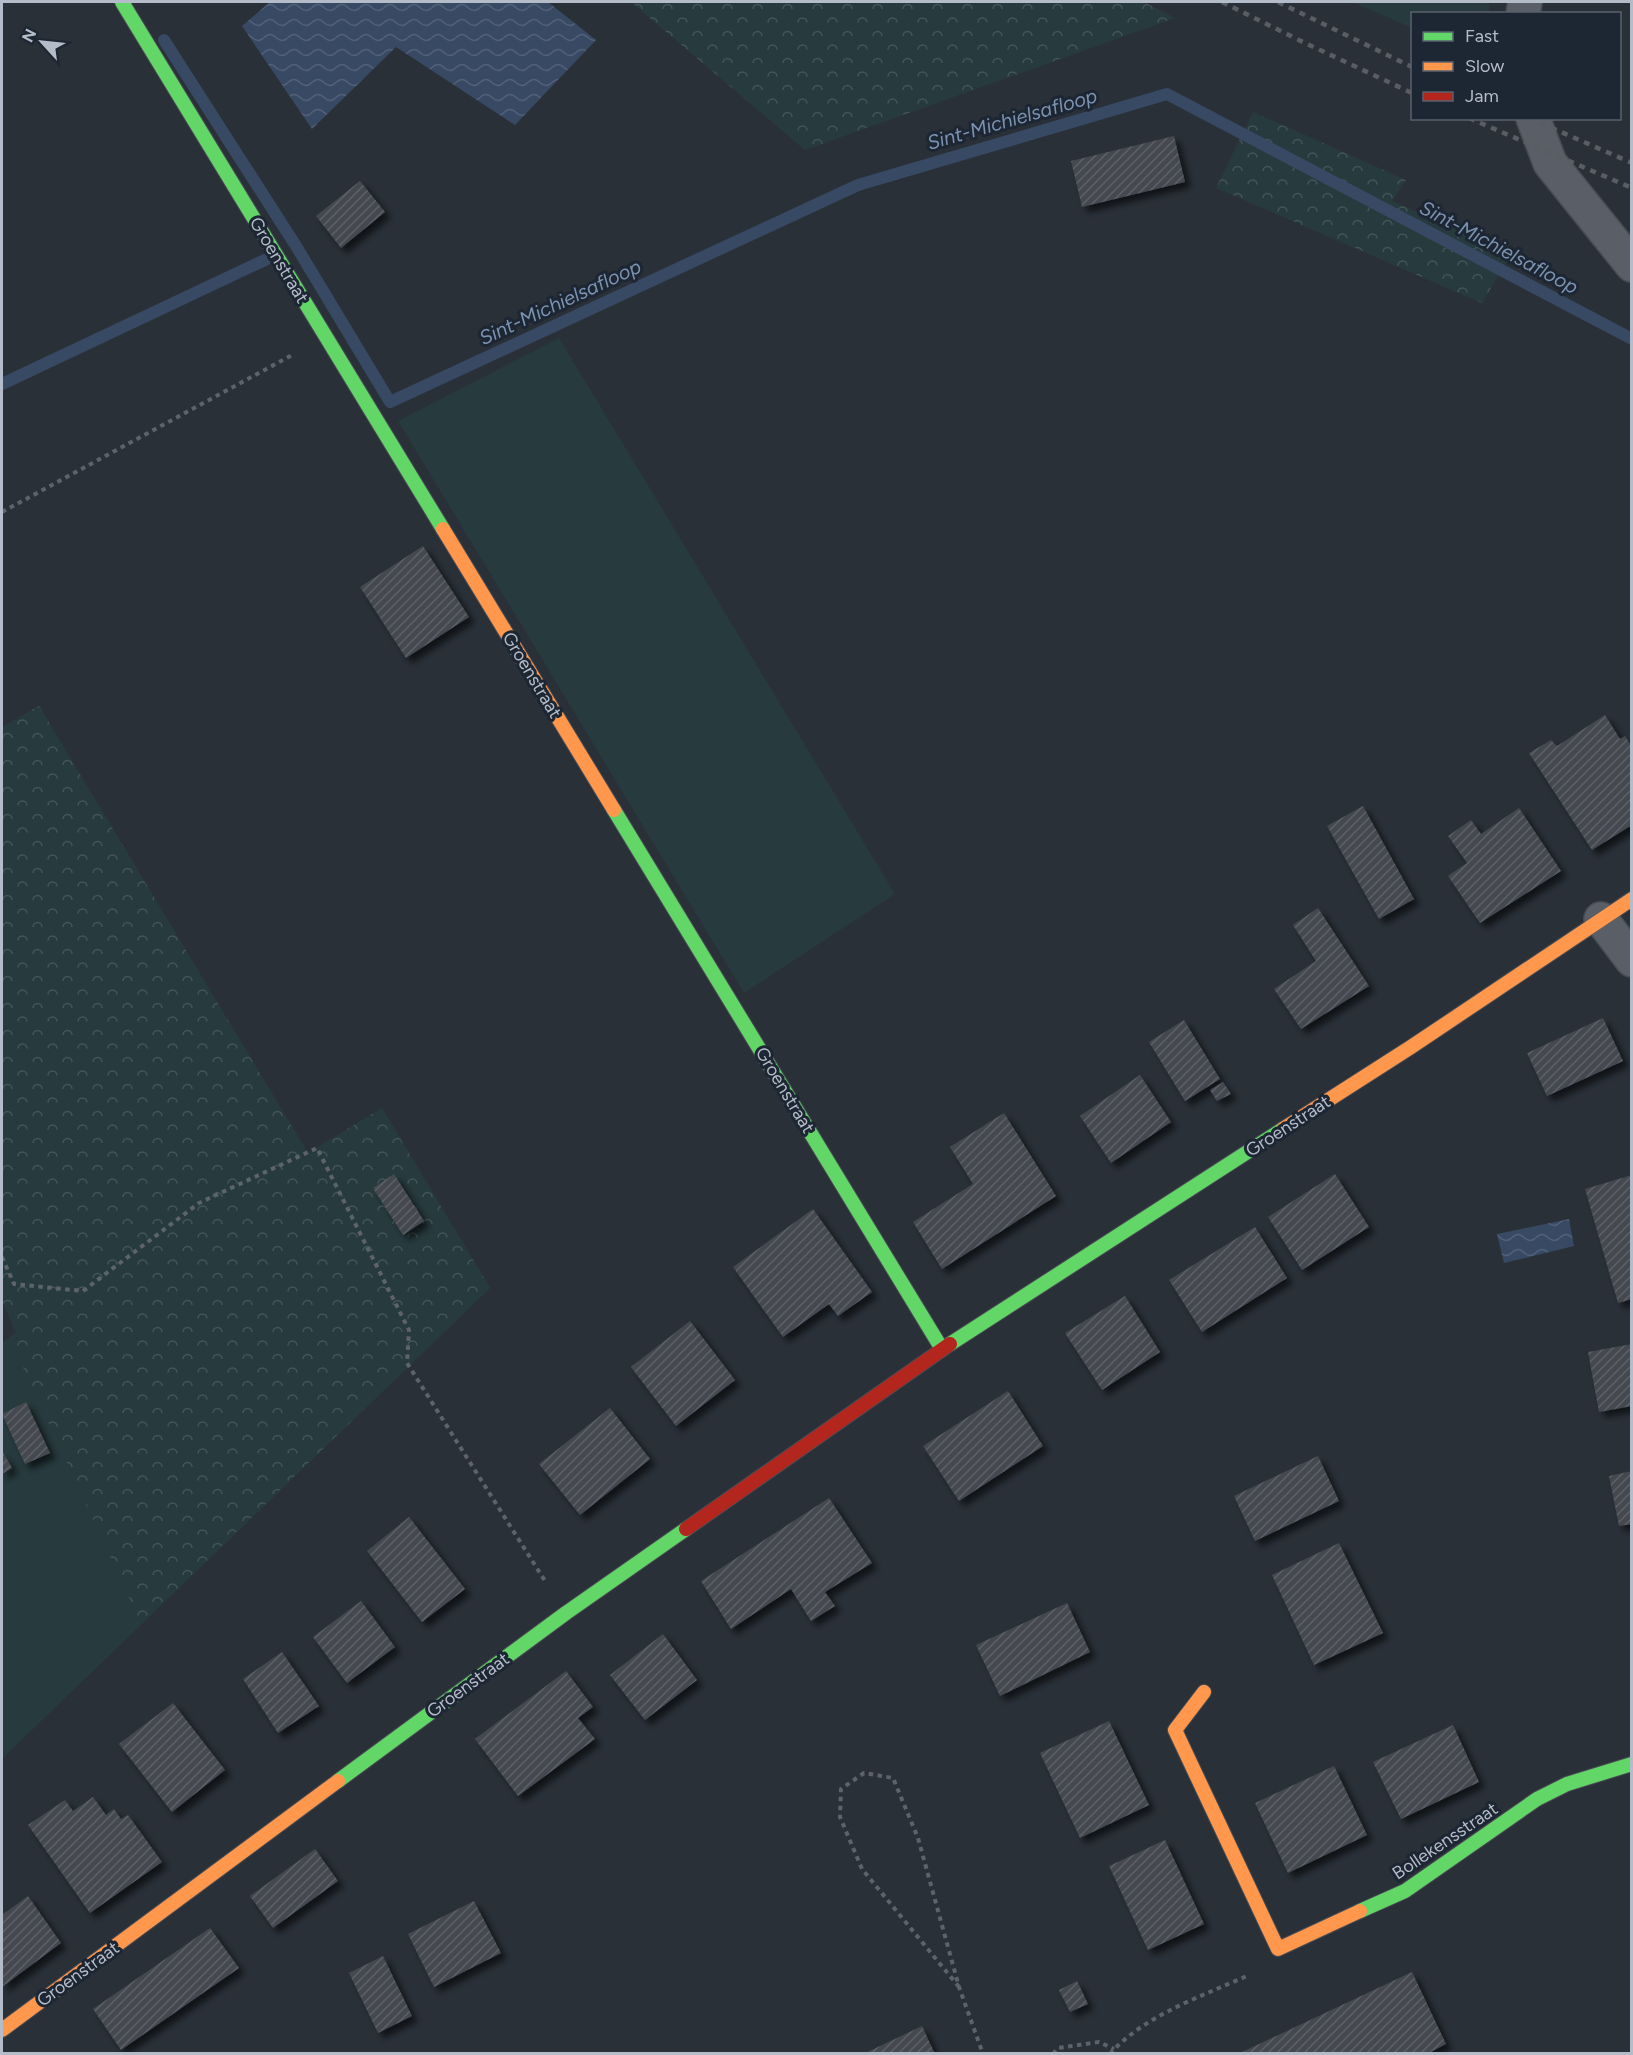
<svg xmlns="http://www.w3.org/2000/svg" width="1633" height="2055" viewBox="0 0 1633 2055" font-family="Figtree,sans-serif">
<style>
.green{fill:#273a3e}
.forest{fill:url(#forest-crowns)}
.water{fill:url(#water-waves)}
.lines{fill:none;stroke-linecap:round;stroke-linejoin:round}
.stream{stroke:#384963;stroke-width:12}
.building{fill:url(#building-hatch);filter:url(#shadow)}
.street-casing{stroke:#484c53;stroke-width:36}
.fast-casing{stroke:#484c53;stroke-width:16}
.slow-casing{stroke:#484c53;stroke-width:16}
.jam-casing{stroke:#484c53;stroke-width:16}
.path{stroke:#5d636a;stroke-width:4;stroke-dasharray:4.5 4.5;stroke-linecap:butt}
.street{stroke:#5a5e66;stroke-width:33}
.fast{stroke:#63d668;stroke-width:14}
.slow{stroke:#ff974d;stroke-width:14}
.jam{stroke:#b3261e;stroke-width:14}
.rail{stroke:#595d64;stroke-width:4.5;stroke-dasharray:6 6;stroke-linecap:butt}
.labels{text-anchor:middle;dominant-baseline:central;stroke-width:6;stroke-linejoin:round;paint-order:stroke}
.street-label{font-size:18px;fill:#b4bcc9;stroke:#1d2633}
.water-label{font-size:20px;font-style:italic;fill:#7c92b1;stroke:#1d2633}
</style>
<defs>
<pattern id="forest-crowns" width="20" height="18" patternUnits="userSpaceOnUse" patternTransform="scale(1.5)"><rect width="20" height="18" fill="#273a3e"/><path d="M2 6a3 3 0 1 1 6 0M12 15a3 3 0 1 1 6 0" fill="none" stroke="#445559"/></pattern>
<pattern id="water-waves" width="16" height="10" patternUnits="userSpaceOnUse" patternTransform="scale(1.5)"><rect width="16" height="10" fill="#384963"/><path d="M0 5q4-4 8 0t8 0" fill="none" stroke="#526178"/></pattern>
<pattern id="building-hatch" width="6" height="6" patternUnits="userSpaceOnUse" patternTransform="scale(1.5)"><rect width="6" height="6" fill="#444950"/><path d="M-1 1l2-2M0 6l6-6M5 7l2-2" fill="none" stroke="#5d6168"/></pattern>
<filter id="shadow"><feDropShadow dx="5.5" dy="5.5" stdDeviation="3" flood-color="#0009"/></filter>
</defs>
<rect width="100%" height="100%" fill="#2a3038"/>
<g class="green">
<path d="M1352,2H1489V13L1412,14V28Z"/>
<path d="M559,338L895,894L744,993L398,421Z"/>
<path d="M382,1108L490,1288L2,1759V1342Z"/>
</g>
<g class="forest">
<path d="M631,2H1144L1175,18L805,150Z"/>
<path d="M1253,112L1406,180L1392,201L1511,254L1482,303L1216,188Z"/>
<path d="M39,706L308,1153L382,1108L490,1288L141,1624L9,1337L16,1333L2,1300V727Z"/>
</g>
<g class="water">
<path d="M270,2H548L596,40L515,125L396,47L312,129L242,26Z"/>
<path d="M1569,1219L1574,1246L1504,1263L1497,1234Z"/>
</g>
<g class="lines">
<g class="stream">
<path d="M164,40L296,246L390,402L858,185L1167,94L1632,339"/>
<path d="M2,384L267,259"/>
</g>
</g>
<g class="building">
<path d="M1174,136L1185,182L1082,207L1071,161Z"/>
<path d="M360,181L385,212L341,248L316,216Z"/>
<path d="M423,546L469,617L406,658L360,587Z"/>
<path d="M1605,715L1620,739L1625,736L1632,747V825L1592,850L1529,753L1551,740L1557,746Z"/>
<path d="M1363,806L1414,899L1379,919L1327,826Z"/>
<path d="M1519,808L1561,871L1480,923L1448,876L1467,863L1448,836L1471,820L1481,834Z"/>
<path d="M1318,908L1369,986L1301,1029L1274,989L1316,961L1293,925Z"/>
<path d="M1603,1018L1623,1061L1547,1096L1527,1053Z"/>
<path d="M1184,1020L1220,1079L1185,1101L1149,1042Z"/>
<path d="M1140,1075L1171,1122L1111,1163L1080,1116Z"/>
<path d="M1223,1082L1231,1094L1217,1101L1210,1090Z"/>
<path d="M1004,1113L1056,1196L942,1269L913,1222L973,1184L950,1147Z"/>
<path d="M394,1174L424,1221L403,1235L373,1188Z"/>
<path d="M1335,1174L1369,1227L1302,1270L1268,1217Z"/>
<path d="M1632,1175V1299L1618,1303L1585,1189Z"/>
<path d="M813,1209L872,1292L838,1316L829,1304L783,1337L733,1267Z"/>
<path d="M1255,1227L1287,1278L1202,1332L1169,1280Z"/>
<path d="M1125,1296L1160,1352L1102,1390L1065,1333Z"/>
<path d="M690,1321L735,1380L676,1426L631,1367Z"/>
<path d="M1632,1344V1406L1599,1412L1588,1352Z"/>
<path d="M1008,1391L1043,1446L959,1501L923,1446Z"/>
<path d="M26,1402L50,1453L25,1464L2,1414Z"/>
<path d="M610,1408L650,1459L580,1515L539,1464Z"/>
<path d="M2,1451L12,1468L2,1474Z"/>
<path d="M1318,1456L1339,1501L1255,1541L1234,1496Z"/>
<path d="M1632,1471V1524L1619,1526L1609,1476Z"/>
<path d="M829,1498L872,1563L825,1592L835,1606L811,1621L791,1589L731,1629L701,1581Z"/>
<path d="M409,1517L465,1589L422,1622L367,1551Z"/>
<path d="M1339,1543L1383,1633L1314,1665L1272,1575Z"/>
<path d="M361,1601L395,1647L347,1683L313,1637Z"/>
<path d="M1067,1603L1090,1652L1000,1696L976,1645Z"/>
<path d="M663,1634L697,1680L645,1720L610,1675Z"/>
<path d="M282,1652L319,1706L278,1733L243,1679Z"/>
<path d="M566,1671L593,1707L578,1718L595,1739L518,1796L475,1739Z"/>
<path d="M173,1703L225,1770L172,1812L119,1744Z"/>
<path d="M1109,1721L1149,1805L1080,1838L1040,1753Z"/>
<path d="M1453,1725L1479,1782L1401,1819L1373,1762Z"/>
<path d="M1334,1766L1367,1835L1288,1873L1255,1803Z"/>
<path d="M93,1797L106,1815L114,1809L121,1819L128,1815L162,1862L90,1913L28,1825L65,1800L73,1811Z"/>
<path d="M1165,1840L1204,1924L1148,1950L1109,1866Z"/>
<path d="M315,1849L338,1881L273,1928L250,1896Z"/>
<path d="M28,1896L61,1943L2,1987V1915Z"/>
<path d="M474,1901L501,1953L434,1987L408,1934Z"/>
<path d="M210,1928L239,1968L121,2050L93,2009Z"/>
<path d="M383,1956L412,2016L378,2033L349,1973Z"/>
<path d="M1412,1972L1446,2044L1427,2054H1238Z"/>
<path d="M1077,1981L1088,2004L1070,2012L1059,1990Z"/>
<path d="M922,2026L935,2054H863L880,2046Z"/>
</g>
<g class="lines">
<g class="street-casing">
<g id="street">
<path d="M1523,14L1525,2"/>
<path d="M1533,118L1550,163L1632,265"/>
<path d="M1601,919L1632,960"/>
</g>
</g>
<g class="fast-casing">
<g id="fast">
<path d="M122,2L443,529"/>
<path d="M614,810L942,1349"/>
<path d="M950,1344L1283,1129"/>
<path d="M338,1781L566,1613L686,1529"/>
<path d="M1360,1911L1405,1891L1537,1799L1567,1784L1632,1764"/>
</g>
</g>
<g class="slow-casing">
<g id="slow">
<path d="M443,529L614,810"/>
<path d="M1283,1129L1411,1047L1632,899"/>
<path d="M1204,1692L1175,1730L1278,1949L1360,1911"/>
<path d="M2,2030L338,1781"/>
</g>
</g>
<g class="jam-casing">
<path id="jam" d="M686,1529L950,1344"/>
</g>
<g class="path">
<path d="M2,512L294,354"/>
<path d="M2,1257L14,1284L83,1291L199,1203L317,1148L409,1330L407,1363L545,1581"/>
<path d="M959,1987L862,1869L840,1817L841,1789L864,1773L893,1778L918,1838L959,1987L983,2054"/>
<path d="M1053,2054L1058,2048L1099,2042L1114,2049"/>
<path d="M1110,2054C1144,2015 1203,1996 1249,1975"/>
</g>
<use href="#street" class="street"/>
<use href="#fast" class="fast"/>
<use href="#slow" class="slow"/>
<use href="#jam" class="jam"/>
<g class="rail">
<path d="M1222,2L1305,43L1412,93"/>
<path d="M1278,2L1412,67"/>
<path d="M1469,118L1632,188"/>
<path d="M1529,118L1632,163"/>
</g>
</g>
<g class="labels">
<g class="street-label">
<text transform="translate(279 260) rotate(59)">Groenstraat</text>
<text transform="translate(532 675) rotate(59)">Groenstraat</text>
<text transform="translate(785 1090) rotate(59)">Groenstraat</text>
<text transform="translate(1288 1126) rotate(-33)">Groenstraat</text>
<text transform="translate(468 1685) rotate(-36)">Groenstraat</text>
<text transform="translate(1445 1841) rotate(-34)">Bollekensstraat</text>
<text transform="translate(78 1974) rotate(-36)">Groenstraat</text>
</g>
<g class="water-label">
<text transform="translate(1012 119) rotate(-16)">Sint-Michielsafloop</text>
<text transform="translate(1499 247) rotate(28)">Sint-Michielsafloop</text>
<text transform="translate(560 302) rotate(-25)">Sint-Michielsafloop</text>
</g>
</g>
<rect width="1633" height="2055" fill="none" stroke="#b4bcc9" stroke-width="6"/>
<rect x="1411" y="12" width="210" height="108" fill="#1d2633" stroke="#59626f" stroke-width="1.5"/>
<rect x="1423" y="32" width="30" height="9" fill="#63d668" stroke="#59626f" stroke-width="1.5"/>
<text x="1465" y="42" font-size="18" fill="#b4bcc9">Fast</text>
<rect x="1423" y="62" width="30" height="9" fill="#ff974d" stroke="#59626f" stroke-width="1.5"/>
<text x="1465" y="72" font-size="18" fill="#b4bcc9">Slow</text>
<rect x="1423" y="92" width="30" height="9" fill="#b3261e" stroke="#59626f" stroke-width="1.5"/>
<text x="1465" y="102" font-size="18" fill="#b4bcc9">Jam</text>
<g transform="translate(42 42) rotate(297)" stroke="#1d2633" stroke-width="4.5" paint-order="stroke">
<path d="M0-4.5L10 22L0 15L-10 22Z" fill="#b4bcc9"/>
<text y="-9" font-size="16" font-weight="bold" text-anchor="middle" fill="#b4bcc9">N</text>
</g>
</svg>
